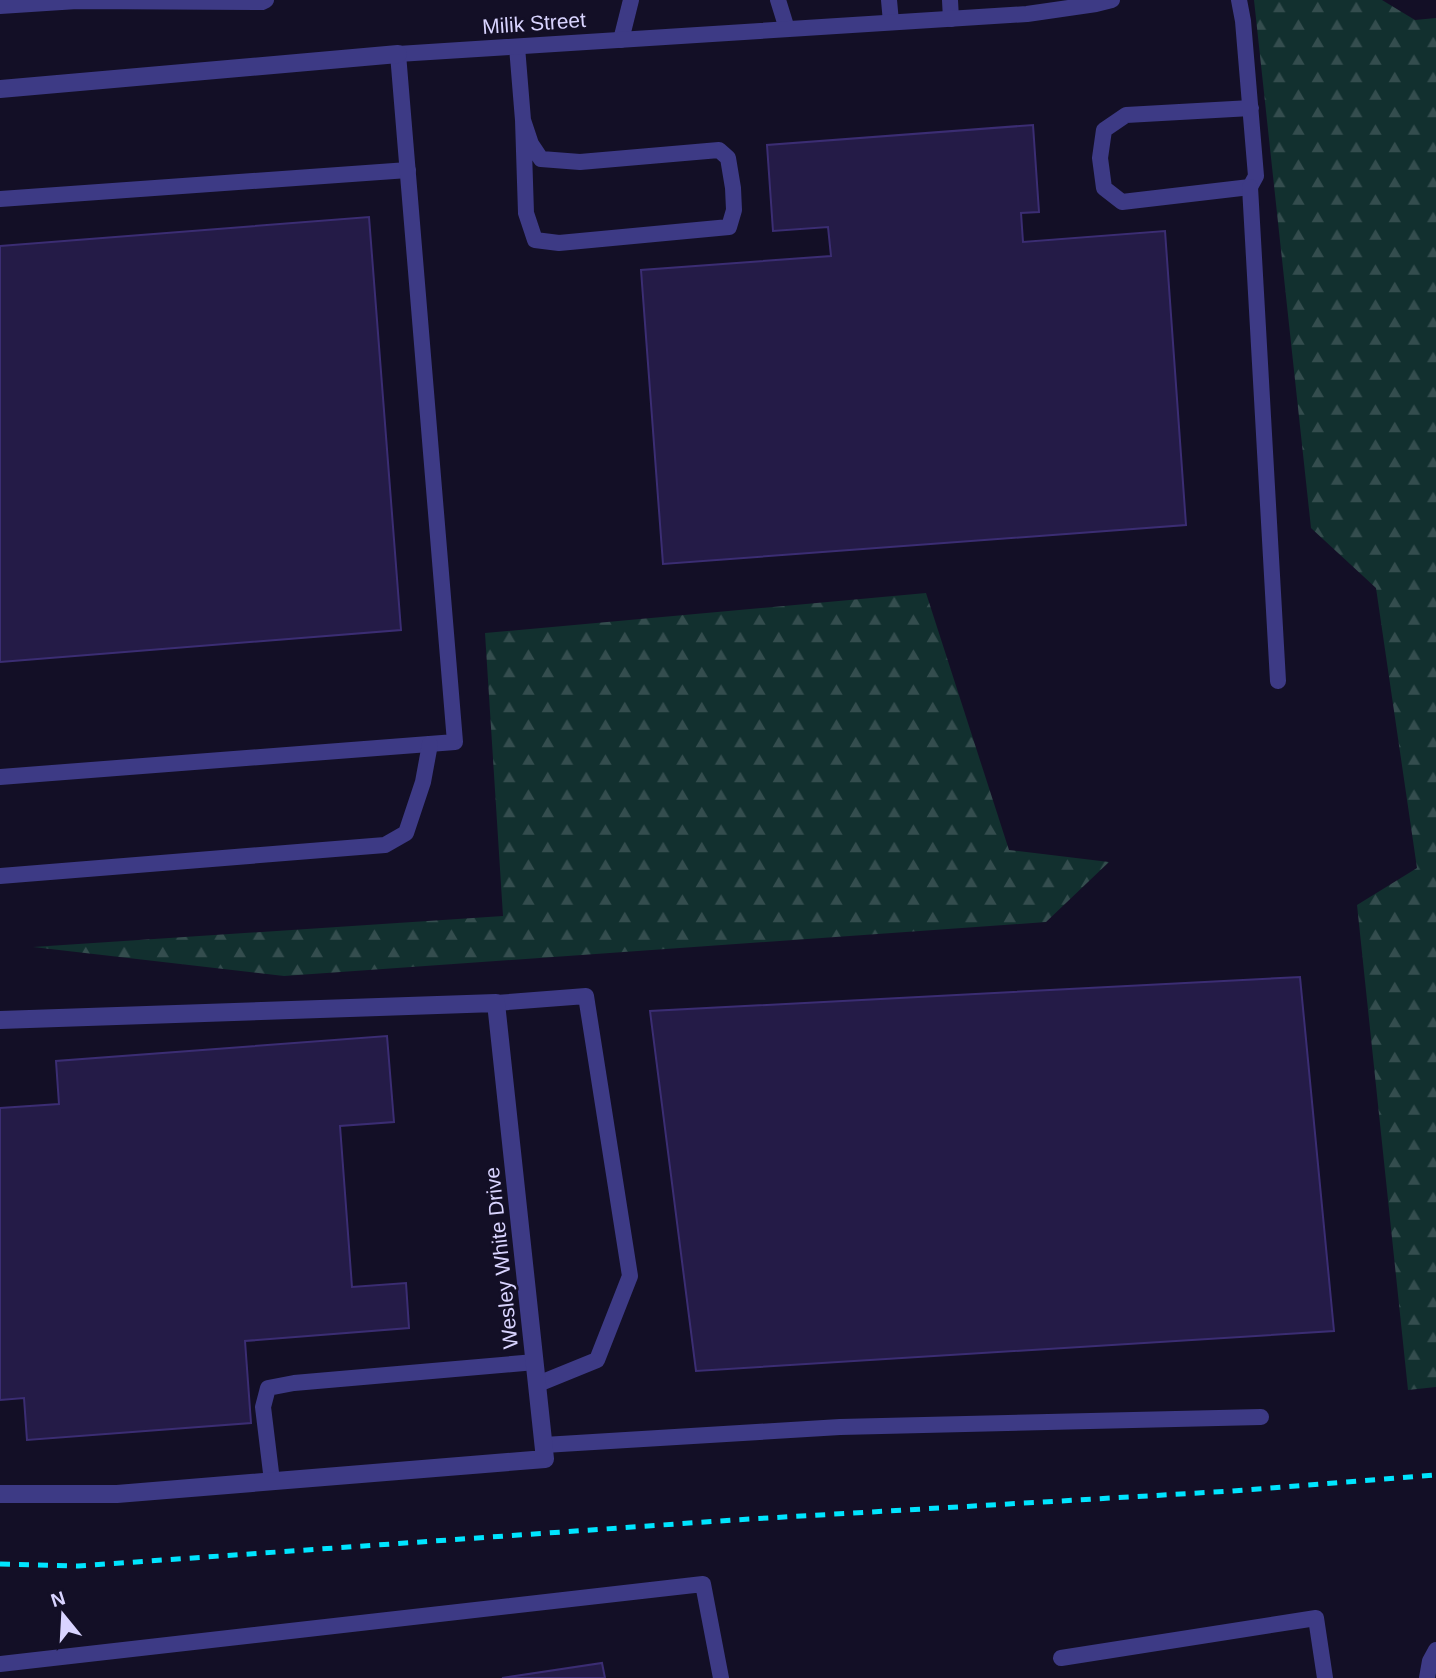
<svg xmlns="http://www.w3.org/2000/svg" width="1436" height="1678" viewBox="0 0 1436 1678" font-family="Arial,sans-serif">
<style>
.forest{fill:url(#forest-firs)}
.building{fill:#241b47;stroke:#3b2d73;stroke-width:2}
.lines{fill:none;stroke-linecap:round;stroke-linejoin:round}
.lane{stroke:#3d3a85;stroke-width:16}
.street{stroke:#3d3a85;stroke-width:18}
.rail{stroke:#00e5ff;stroke-width:5;stroke-dasharray:10 9;stroke-linecap:butt}
.labels{text-anchor:middle;dominant-baseline:central;stroke-width:5;stroke-linejoin:round;paint-order:stroke}
.street-label{font-size:21px;fill:#d9d4ff;stroke:#130f26}
</style>
<defs>
<pattern id="forest-firs" width="22" height="20" patternUnits="userSpaceOnUse" patternTransform="scale(1.75)"><rect width="22" height="20" fill="#12302f"/><path d="M5 1l3.5 6h-7zM16 11l3.5 6h-7z" fill="#344d4e"/></pattern>
</defs>
<rect width="100%" height="100%" fill="#130f26"/>
<g class="forest">
<path d="M1254,0H1382L1415,20L1436,18V1387L1408,1390L1357,905L1417,868L1376,588L1311,528Z"/>
<path d="M926,593L1009,850L1109,862L1046,922L284,976L33,947L503,916L485,633Z"/>
</g>
<g class="building">
<path d="M1033,125L1039,212L1021,213L1023,242L1165,231L1186,525L663,564L641,270L831,256L828,227L773,231L767,145Z"/>
<path d="M369,217L401,630L0,662V246Z"/>
<path d="M1300,977L1334,1331L696,1371L650,1011Z"/>
<path d="M387,1036L394,1122L340,1126L352,1287L406,1283L409,1328L245,1341L251,1423L27,1440L24,1398L0,1400V1108L59,1104L56,1061Z"/>
<path d="M602,1663L605,1678H502Z"/>
</g>
<g class="lines">
<g class="lane">
<path d="M778,0L787,29"/>
<path d="M889,0L891,22"/>
<path d="M950,0L951,19"/>
<path d="M1239,0L1243,21L1256,176L1250,187L1122,202L1104,188L1100,158L1104,130L1126,115L1251,108"/>
<path d="M0,6L77,1L262,2L266,0"/>
<path d="M621,40L631,0"/>
<path d="M517,47L523,120L531,144L541,159L580,162L719,150L728,158L733,188L734,210L729,227L559,243L535,240L526,213L523,120"/>
<path d="M1250,187L1278,681"/>
<path d="M0,199L408,170"/>
<path d="M0,777L455,742L398,54L1027,14L1096,4L1112,0"/>
<path d="M0,876L385,845L406,833L423,782L430,744"/>
<path d="M496,1003L586,996L630,1276L597,1360L538,1384"/>
<path d="M544,1445L840,1427L1261,1417"/>
<path d="M272,1481L263,1407L268,1388L294,1383L535,1362"/>
<path d="M1061,1658L1316,1618L1325,1678"/>
<path d="M0,1664L703,1584L721,1678"/>
<path d="M1427,1678L1430,1661L1436,1650"/>
</g>
<g class="street">
<path d="M0,89L398,54"/>
<path d="M0,1020L496,1003L545,1459L117,1494H0"/>
</g>
<path class="rail" d="M0,1564L78,1566L733,1520L1232,1491L1436,1475"/>
</g>
<g class="labels">
<g class="street-label">
<text transform="translate(534 23) rotate(-4)">Milik Street</text>
<text transform="translate(501 1258) rotate(-96)">Wesley White Drive</text>
</g>
</g>
<g transform="translate(63 1615) rotate(342)" stroke="#130f26" stroke-width="5" paint-order="stroke">
<path d="M0-5L12 26L0 18L-12 26Z" fill="#d9d4ff"/>
<text y="-10" font-size="19" font-weight="bold" text-anchor="middle" fill="#d9d4ff">N</text>
</g>
</svg>
